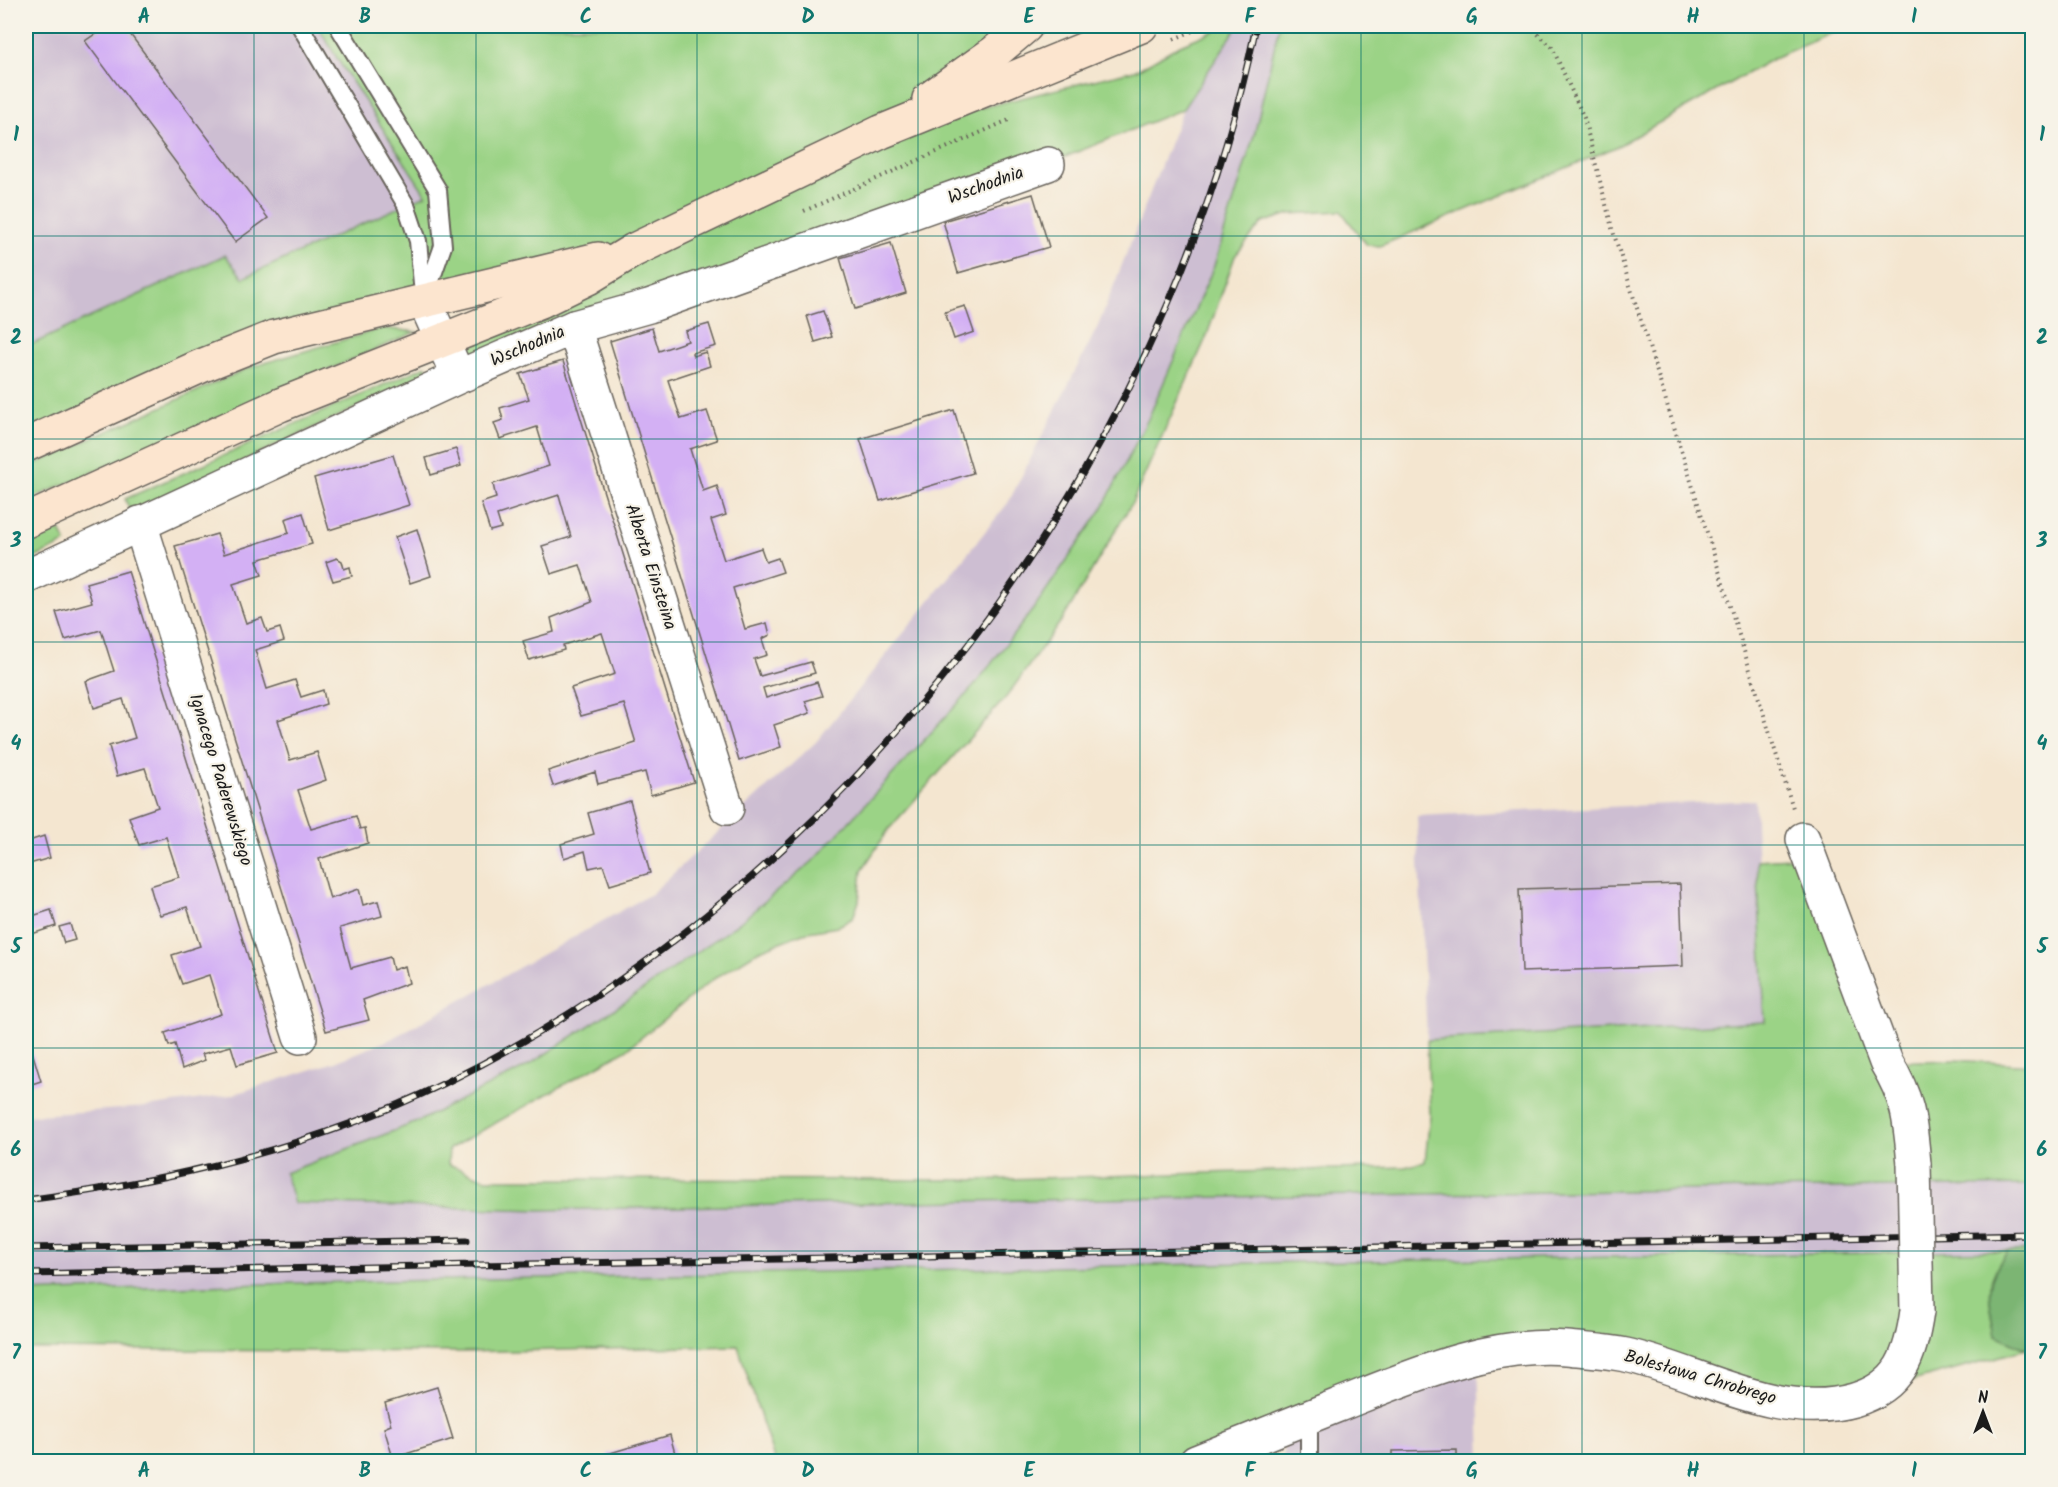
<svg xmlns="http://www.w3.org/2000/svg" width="2058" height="1487" viewBox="0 0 2058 1487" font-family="Kalam,sans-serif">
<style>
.industrial{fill:#cdbed2}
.green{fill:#9bd386;stroke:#5c7851;stroke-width:1.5}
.forest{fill:#7cb573;stroke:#4c6848;stroke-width:1.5}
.building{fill:#d3b0f4}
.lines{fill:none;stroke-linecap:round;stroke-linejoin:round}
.lane-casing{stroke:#68635b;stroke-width:20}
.street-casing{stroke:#68635b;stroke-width:36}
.secondary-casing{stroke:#68635b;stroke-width:36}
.path{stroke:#68635b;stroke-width:4;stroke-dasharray:1.5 4.5;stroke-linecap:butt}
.lane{stroke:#fff;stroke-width:16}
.street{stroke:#fff;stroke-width:33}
.secondary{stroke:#fce5cf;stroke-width:33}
.rail-casing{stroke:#1c1c1c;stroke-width:7}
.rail{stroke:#f7f3e8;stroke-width:4.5;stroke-dasharray:14;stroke-linecap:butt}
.street-bridge-casing{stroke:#68635b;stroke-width:36;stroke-linecap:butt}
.street-bridge{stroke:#fff;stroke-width:33}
.grid{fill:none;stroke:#0f766e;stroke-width:1.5;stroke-opacity:0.55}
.labels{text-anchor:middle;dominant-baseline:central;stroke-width:4.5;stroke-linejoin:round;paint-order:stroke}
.street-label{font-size:18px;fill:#1c1c1c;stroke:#f7f3e8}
.neatline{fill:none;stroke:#0f766e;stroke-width:2}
.grid-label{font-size:20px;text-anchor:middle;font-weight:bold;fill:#0f766e}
</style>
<rect width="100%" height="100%" fill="#f7f3e8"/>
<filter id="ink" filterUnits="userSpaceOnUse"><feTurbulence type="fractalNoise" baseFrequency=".0167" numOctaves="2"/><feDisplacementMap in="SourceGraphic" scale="12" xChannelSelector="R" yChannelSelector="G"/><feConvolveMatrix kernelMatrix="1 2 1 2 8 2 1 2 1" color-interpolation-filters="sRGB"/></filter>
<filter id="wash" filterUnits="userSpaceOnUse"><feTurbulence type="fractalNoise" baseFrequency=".008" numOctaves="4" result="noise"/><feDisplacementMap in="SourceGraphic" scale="24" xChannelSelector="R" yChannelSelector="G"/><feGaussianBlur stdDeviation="1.35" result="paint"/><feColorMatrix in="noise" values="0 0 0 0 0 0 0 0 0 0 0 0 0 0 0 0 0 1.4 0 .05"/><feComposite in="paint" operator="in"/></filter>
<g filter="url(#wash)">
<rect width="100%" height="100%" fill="#f4e6d0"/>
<g class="industrial">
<path d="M26,26H318L338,60L427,195L243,278L224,255L26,347Z"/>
<path d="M1238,26H1279L1255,132L1214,266L1148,419L1102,509L1034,608L974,686L813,861L739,923L624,1003L524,1068L417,1122L285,1173L294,1203L540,1210L962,1201L2032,1185V1250L1299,1262L297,1283L26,1292V1116L146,1107L231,1095L335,1062L391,1039L651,894L816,742L1008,503L1098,326L1183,109Z"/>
<path d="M1755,800L1765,1022L1427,1040L1417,816Z"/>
<path d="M1478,1357L1481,1461H1284L1283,1427Z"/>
</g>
<g class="green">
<path d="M318,26H1026L883,132L1139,69L1180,45L1226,26H1238L1183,109L1048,164L458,377L442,342L588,278L311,326L26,445V347L225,255L243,278L426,195L338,60Z"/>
<path d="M1279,26H1848L1778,56L1616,147L1380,246L1367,245L1341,211L1289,214L1262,223L1235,256L1206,338L1132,503L1066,614L1007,696L889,829L862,870L859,901L853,918L837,927L803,933L760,950L712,980L626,1050L449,1149L448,1164L485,1179L975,1180L1405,1167L1425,1162L1430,1115L1427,1040L1765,1022L1757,860L1810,857L1886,1062L1955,1060L2032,1065V1185L962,1201L540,1210L294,1203L285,1173L417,1122L524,1068L624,1003L739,923L813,861L974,686L1034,608L1102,509L1148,419L1214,266L1255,132Z"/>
<path d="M383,328L416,332L26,501V468L248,368Z"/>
<path d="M426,366L431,373L131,513L125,499Z"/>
<path d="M60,530L66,543L26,562V545Z"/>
<path d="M2008,1251C1982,1286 1989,1295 1996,1335L2026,1349L1873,1392L1854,1400L1514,1350L1196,1461L775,1462L738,1346L464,1352L26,1349V1292L297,1283L1299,1262Z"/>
</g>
<path class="forest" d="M2032,1250V1346L2026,1349L1996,1335C1989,1295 1982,1286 2008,1251Z"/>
<g id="blocks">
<g class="building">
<path d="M107,26H124L268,218L235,242L85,41Z"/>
<path d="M1033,194L1049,247L958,273L943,221Z"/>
<path d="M891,243L906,293L855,309L840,258Z"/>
<path d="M965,306L974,332L954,339L945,312Z"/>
<path d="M823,311L832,337L815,342L807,316Z"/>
<path d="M709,324L716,346L692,353L693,356L706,352L710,366L668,380L681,419L707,411L717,440L690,449L703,491L717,486L726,515L711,520L724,560L761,548L766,562L778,558L783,572L733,588L745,629L767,623L770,635L762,639L767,655L754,659L760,676L811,662L815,673L763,688L766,698L817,682L822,696L805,701L810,713L774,725L781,747L739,761L610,341L652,328L659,351L688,341L685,331Z"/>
<path d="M563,361L694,782L651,795L645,772L598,784L595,772L553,786L548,771L636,743L624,704L581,716L571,688L615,674L602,633L563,645L564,650L529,660L523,641L554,632L551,618L592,602L580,565L551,574L546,559L542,546L571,537L559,495L497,515L501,528L490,531L481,503L496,498L493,484L549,466L537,427L500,439L494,423L503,420L500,408L529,399L520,374Z"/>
<path d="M954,410L973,473L880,501L860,439Z"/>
<path d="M456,449L461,466L431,475L426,458Z"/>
<path d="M393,455L409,505L329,530L314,478Z"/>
<path d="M303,513L312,544L257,560L262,575L233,584L246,623L262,618L267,632L280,628L284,641L255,650L267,689L295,680L301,697L323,690L326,704L278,720L290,760L317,752L326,780L298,790L311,829L356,816L360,829L365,828L368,843L319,859L330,899L359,889L363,905L378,901L382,916L340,928L351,968L390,957L393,970L405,966L409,983L363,1000L369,1020L326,1031L175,546L217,534L224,554L289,533L285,519Z"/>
<path d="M417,529L431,576L410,583L395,537Z"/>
<path d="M337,558L342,561L344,569L350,567L352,576L333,581L326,562Z"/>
<path d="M128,571L278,1053L237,1065L231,1046L202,1054L205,1060L182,1069L175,1044L169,1046L165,1033L221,1014L209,975L182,984L176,968L172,955L200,946L187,907L160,915L154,900L150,886L179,877L166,837L139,845L129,817L158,807L145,768L117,776L109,746L135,738L123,699L94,708L86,681L114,671L101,630L65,640L56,612L92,602L86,583Z"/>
<path d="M630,801L650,873L610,885L603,865L589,868L585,851L564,858L561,844L594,834L588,813Z"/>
<path d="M44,836L50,858L26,865V842Z"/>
<path d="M1680,884L1683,966L1522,972L1519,889Z"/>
<path d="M51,910L56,926L26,936V918Z"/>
<path d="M70,924L75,940L64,943L59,927Z"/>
<path d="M26,1032L41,1081L26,1086Z"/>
<path d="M437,1387L453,1439L393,1458L384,1428L391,1425L385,1403Z"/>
<path d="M670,1435L677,1461H609L607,1454Z"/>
<path d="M1457,1450V1461H1393V1451Z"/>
</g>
</g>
</g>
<g filter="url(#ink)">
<use href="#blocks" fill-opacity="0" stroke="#68635b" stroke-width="1.5"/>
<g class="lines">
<g class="lane-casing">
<g id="lane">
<path d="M300,26L406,205L418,241L423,294"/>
<path d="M338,26L438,190L443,246L424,300"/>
<path d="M1309,1462V1417"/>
</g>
</g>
<g class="street-casing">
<g id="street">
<path d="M424,300L454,367"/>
<path d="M574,327L727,808"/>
<path d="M140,523L300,1037"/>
<path d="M26,577L458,377L574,327L649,306L1048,164"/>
<path d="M1803,839L1886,1062C1909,1100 1910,1120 1914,1164"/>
<path d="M1196,1462C1243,1443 1289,1425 1336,1406C1407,1378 1488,1341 1567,1348C1586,1350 1607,1351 1626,1355C1699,1371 1777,1422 1854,1400C1901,1386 1911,1355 1917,1311"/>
</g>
</g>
<g class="secondary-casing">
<g id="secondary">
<path d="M929,99L995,52L1026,26"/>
<path d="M26,445L201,366L274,337L598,259"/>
<path d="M26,521L280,405L541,301L588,278L634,250L881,132L1141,26"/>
</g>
</g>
<g class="path">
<path d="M1529,26L1552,47L1584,118L1612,228L1793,808"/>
<path d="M1174,39L1204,26"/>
<path d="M804,211L1011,119"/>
</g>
<use href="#lane" class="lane"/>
<use href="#street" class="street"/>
<use href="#secondary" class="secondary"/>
<g class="rail-casing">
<g id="rail">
<path d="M26,1200C171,1181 312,1148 445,1083C849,885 1166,464 1256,26"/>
<path d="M26,1248L467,1240"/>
<path d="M26,1274L2032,1234"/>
</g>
</g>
<use href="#rail" class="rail"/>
<g class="street-bridge-casing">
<path id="street-bridge" d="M1914,1164L1917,1311"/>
</g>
<use href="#street-bridge" class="street-bridge"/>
</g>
</g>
<path class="grid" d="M254,26V1462M476,26V1462M697,26V1462M918,26V1462M1140,26V1462M1361,26V1462M1582,26V1462M1804,26V1462M26,236H2032M26,439H2032M26,642H2032M26,845H2032M26,1048H2032M26,1251H2032"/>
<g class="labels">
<g class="street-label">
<text transform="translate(986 186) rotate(-20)">Wschodnia</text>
<text transform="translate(528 347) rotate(-23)">Wschodnia</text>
<text transform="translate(650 567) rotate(72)">Alberta Einsteina</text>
<text transform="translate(220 780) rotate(73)">Ignacego Paderewskiego</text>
<text transform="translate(1700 1378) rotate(16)">Bolesława Chrobrego</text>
</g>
</g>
<rect width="2058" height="1487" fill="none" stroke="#f7f3e8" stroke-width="66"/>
<g transform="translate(1983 1412)" stroke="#f7f3e8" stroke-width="4.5" paint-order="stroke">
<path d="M0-4.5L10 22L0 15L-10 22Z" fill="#1c1c1c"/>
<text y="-9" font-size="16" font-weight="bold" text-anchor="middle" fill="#1c1c1c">N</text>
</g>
<rect x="33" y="33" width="1992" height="1421" class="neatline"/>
<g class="grid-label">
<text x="144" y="23">A</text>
<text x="365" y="23">B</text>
<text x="586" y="23">C</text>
<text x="808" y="23">D</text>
<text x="1029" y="23">E</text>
<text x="1250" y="23">F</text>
<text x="1472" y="23">G</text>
<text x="1693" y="23">H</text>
<text x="1914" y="23">I</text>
<text x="16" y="141">1</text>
<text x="2042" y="141">1</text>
<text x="16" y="344">2</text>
<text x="2042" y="344">2</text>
<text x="16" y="547">3</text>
<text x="2042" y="547">3</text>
<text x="16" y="750">4</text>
<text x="2042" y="750">4</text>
<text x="16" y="953">5</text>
<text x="2042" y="953">5</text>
<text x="16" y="1156">6</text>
<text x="2042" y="1156">6</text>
<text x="16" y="1359">7</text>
<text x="2042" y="1359">7</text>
<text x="144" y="1477">A</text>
<text x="365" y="1477">B</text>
<text x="586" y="1477">C</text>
<text x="808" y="1477">D</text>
<text x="1029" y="1477">E</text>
<text x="1250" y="1477">F</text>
<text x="1472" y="1477">G</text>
<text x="1693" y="1477">H</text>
<text x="1914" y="1477">I</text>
</g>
</svg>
